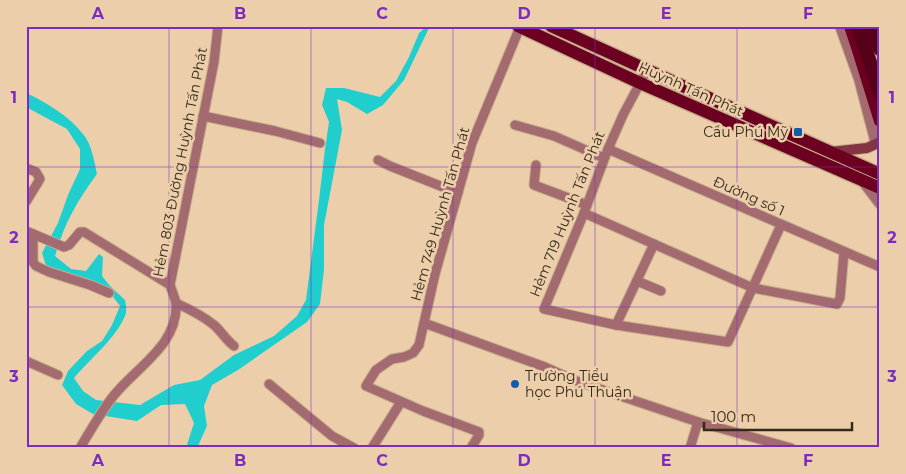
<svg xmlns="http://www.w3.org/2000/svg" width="906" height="474" viewBox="0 0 906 474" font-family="Montserrat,sans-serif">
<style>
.water{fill:#1fcecd}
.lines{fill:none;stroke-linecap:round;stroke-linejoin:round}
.minor-casing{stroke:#c7ae8d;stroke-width:11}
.tertiary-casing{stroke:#c7ae8d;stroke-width:12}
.secondary-casing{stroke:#c7ae8d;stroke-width:12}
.primary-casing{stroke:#c7ae8d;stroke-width:15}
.trunk-casing{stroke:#c7ae8d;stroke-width:16}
.minor{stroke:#a36b70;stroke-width:9}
.tertiary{stroke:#a36b70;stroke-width:10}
.secondary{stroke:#843541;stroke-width:10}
.primary{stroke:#6c0021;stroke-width:12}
.trunk{stroke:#570019;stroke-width:14}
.grid{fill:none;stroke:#7b2cbf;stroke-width:1;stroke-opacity:0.55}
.poi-dot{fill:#0f5eac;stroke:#eccfaa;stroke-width:2}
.labels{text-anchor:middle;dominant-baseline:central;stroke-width:5;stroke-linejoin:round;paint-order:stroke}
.street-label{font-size:14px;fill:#34291b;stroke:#eccfaa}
.poi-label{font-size:14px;fill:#34291b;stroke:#eccfaa;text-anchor:end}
.neatline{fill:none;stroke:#7b2cbf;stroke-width:2}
.grid-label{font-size:16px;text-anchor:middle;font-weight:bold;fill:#7b2cbf}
</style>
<rect width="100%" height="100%" fill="#eccfaa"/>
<path class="water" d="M427,26H430L404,80L383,105L367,114L347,102L337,99L342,130L324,225V269L320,304L307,322L238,370L212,385L204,406L207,426L197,448H186L194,423L185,404L161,405L137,421L93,414L76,404L62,385L68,371L87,351L102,341L112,325L120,306L111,294L95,282L63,275L47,269L42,253L58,223L68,195L80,169V149L67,129L26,107V93C46,102 69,116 83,134C92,145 94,161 97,174C77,201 64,224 55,256L71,269L86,271L99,254L103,257L102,276L110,286L125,300C126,305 127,312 125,316C115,339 90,359 74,378L83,391L96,400L140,405L174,385L200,380L234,355L274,336L297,316L306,300L319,200L325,149L329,122L322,105L326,88H344L380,97L396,81L409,57L419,33Z"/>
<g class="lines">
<g class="minor-casing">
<g id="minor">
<path d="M647,70L623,115L608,149L584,213L544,309L616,325L728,342L781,225"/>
<path d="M203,116L275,131L320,143"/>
<path d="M515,125L554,136L604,158"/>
<path d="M608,149L880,267"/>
<path d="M378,160L390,166L458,193"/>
<path d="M536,165L534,185L587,205"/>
<path d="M26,168L36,172L40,179L26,202"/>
<path d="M584,213L753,288L837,304L840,298L844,252"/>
<path d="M26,231L64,247L69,245L80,232H84L170,285"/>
<path d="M33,234V262L36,266L49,272L90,285L109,293"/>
<path d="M637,281L661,291"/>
<path d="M176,303C189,309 203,316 214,325C221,331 226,340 234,346"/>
<path d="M424,323L545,367L579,382L698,422L791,448"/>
<path d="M616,325L654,244"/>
<path d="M26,361L58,375"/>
<path d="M269,384L332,436L354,448"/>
<path d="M80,448C90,431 100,414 111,399C133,369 179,346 176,303C175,298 172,291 170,285L214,62L218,26"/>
<path d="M372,448L401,402"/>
<path d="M471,448L479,435V432L423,411L366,386L376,370L392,359L404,357L413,353L419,345L435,274L472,143L520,27"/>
<path d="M690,448L698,422"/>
</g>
</g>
<g class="tertiary-casing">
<g id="tertiary">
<path d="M840,26L859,79L876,144"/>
<path d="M861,179L880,204"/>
</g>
</g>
<g class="secondary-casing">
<path id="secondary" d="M830,152L867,148L880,142"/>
</g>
<g class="primary-casing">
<g id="primary">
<path d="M518,26L640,83L880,188"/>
<path d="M551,26L698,93L880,174"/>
<path d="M850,26L857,47L880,121"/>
</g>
</g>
<g class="trunk-casing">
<g id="trunk">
<path d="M858,26L880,93"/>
<path d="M871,26L880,49"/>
</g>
</g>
<use href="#minor" class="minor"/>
<use href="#tertiary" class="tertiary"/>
<use href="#secondary" class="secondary"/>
<use href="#primary" class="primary"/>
<use href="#trunk" class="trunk"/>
</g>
<path class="grid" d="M169,26V448M311,26V448M453,26V448M595,26V448M737,26V448M26,167H880M26,307H880"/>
<g class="poi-dot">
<rect x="793" y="127" width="10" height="10" rx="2.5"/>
<circle cx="515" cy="384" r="5"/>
</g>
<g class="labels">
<g class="street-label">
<text transform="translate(691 89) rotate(24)">Huỳnh Tấn Phát</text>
<text transform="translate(180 162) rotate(-79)">Hẻm 803 Đường Huỳnh Tấn Phát</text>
<text transform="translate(749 196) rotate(24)">Đường số 1</text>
<text transform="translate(440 214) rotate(-74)">Hẻm 749 Huỳnh Tấn Phát</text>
<text transform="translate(567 214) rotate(-68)">Hẻm 719 Huỳnh Tấn Phát</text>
</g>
<g class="poi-label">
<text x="788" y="132">Cầu Phú Mỹ</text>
<text x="525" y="376" text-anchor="start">Trường Tiểu<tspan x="525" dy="16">học Phú Thuận</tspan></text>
</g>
</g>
<rect width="906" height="474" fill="none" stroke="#eccfaa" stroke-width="55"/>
<path d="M704 422v8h148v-8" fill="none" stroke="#34291b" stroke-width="2.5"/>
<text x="711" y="422" font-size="15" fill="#34291b" stroke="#eccfaa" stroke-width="4" paint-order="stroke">100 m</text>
<rect x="28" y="28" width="850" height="418" class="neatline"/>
<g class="grid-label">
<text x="98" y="19">A</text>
<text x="240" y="19">B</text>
<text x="382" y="19">C</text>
<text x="524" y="19">D</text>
<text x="666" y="19">E</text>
<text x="808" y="19">F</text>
<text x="14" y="103">1</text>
<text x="892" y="103">1</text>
<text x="14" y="243">2</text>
<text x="892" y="243">2</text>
<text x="14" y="382">3</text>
<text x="892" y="382">3</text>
<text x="98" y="466">A</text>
<text x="240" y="466">B</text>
<text x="382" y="466">C</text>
<text x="524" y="466">D</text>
<text x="666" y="466">E</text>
<text x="808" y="466">F</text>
</g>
</svg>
